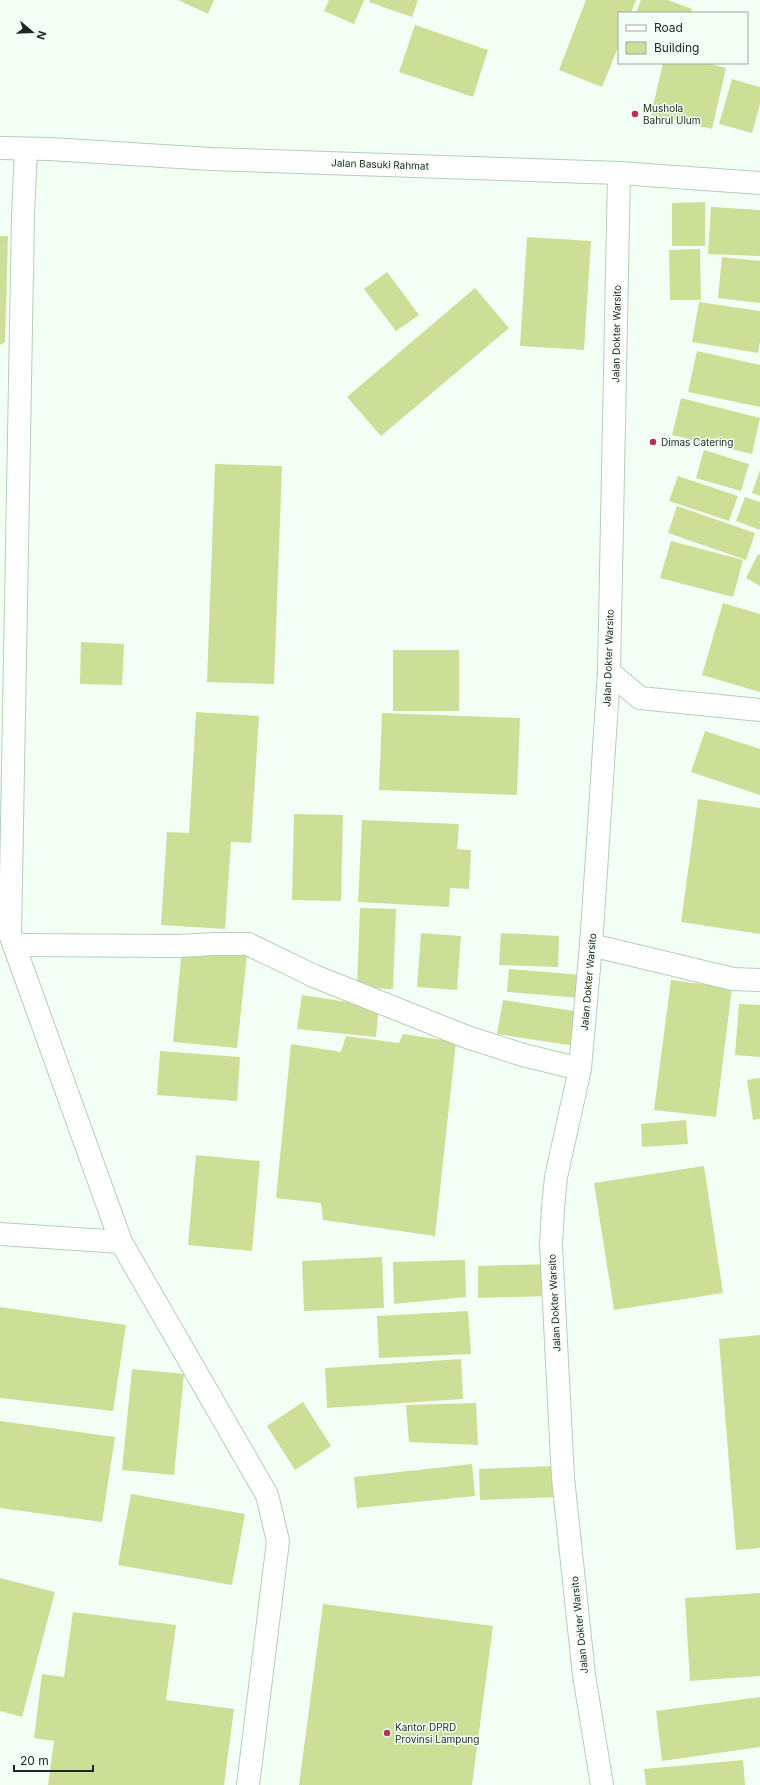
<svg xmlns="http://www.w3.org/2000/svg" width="760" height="1785" viewBox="0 0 760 1785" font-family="Inter,sans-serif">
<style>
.building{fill:#cddf96}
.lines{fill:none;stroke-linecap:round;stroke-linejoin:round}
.street-casing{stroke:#b2d0b5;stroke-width:24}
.secondary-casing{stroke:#b2d0b5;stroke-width:24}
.street{stroke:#fff;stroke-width:22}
.secondary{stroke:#fff;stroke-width:22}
.poi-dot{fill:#bc2d5b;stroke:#f3fff4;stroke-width:1.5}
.labels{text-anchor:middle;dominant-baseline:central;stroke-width:3;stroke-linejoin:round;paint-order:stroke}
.poi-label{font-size:10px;fill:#1d281e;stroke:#f3fff4;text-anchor:start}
.street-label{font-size:10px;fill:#1d281e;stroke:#f3fff4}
</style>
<rect width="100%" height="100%" fill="#f3fff4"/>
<g class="building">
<path d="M178,0H214L208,14Z"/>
<path d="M329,0H364L354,24L324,11Z"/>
<path d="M370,0H418L412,17L369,2Z"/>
<path d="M586,0H636L631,13H619V45L602,87L559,70Z"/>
<path d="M641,0H668L692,9L691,13H636Z"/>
<path d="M415,25L488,50L473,97L399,72Z"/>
<path d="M663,63H706L726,68L712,129L651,115Z"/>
<path d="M732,79L760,87V104L752,133L719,124Z"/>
<path d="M705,202V246H672V203Z"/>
<path d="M711,207L760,210V256L708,254Z"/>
<path d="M0,236H8L5,342L0,345Z"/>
<path d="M527,237L591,241L584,350L520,346Z"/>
<path d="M700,249L701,300H670L669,250Z"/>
<path d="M722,257L760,261V303L718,298Z"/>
<path d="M387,272L419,315L396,331L364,289Z"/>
<path d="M475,288L509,328L381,436L347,397Z"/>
<path d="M699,302L760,311V341L758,353L692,342Z"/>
<path d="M697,351L760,365V407L688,392Z"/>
<path d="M681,398L760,418L752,454L672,435Z"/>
<path d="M704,450L749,464L741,491L696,478Z"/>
<path d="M215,464L282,466L274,684L207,682Z"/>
<path d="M760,470V496L752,493Z"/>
<path d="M678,476L738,496L729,521L669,501Z"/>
<path d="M745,497L760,502V530L736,521Z"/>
<path d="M677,506L755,533L746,560L668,533Z"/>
<path d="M671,541L743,560L733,597L660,578Z"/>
<path d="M758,554L760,555V586L746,578Z"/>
<path d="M723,603L760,614V692L702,675Z"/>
<path d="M81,642L124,644L122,685L80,684Z"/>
<rect x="393" y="650" width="66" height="61"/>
<path d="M196,712L259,716L251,843L231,842L225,929L161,925L167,832L189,833Z"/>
<path d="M382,713L520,718L517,795L379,790Z"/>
<path d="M705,731L760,749V795L691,772Z"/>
<path d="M698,799L760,808V934L681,922Z"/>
<path d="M294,814L343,815L341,901L292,900Z"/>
<path d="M362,820L459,824L457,849L471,850L469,889L450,888L449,907L358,902Z"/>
<path d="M360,908L396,909L393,989L357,988Z"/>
<path d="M421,933L461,936L457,990L417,987Z"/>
<path d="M501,933L559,936L558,967L499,965Z"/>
<path d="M182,949L247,955L237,1048L173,1042Z"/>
<path d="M509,969L582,975L580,998L507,992Z"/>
<path d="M671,980L732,988L716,1117L654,1110Z"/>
<path d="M302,995L379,1007L376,1037L297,1029Z"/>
<path d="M503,1000L581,1012L575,1046L497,1034Z"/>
<path d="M739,1004L760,1005V1057L735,1055Z"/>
<path d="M403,1034L456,1042L435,1236L323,1220L321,1203L276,1198L291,1044L341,1052L346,1036L399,1043Z"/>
<path d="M160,1051L240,1057L237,1101L157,1095Z"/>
<path d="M760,1078V1119L753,1120L747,1080Z"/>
<path d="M686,1120L688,1144L642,1147L641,1124Z"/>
<path d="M196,1155L260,1161L252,1251L188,1245Z"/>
<path d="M704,1166L723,1293L614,1310L594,1183Z"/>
<path d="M382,1257L384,1308L304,1311L302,1261Z"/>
<path d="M465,1260L466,1297L394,1304L393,1262Z"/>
<path d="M550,1264L551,1296L478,1298V1266Z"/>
<path d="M0,1307L126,1325L113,1411L0,1398Z"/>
<path d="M468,1311L471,1354L379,1358L377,1316Z"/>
<path d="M760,1335V1548L736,1550L719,1339Z"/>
<path d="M461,1359L463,1399L327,1408L325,1368Z"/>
<path d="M132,1369L184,1374L174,1475L122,1470Z"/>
<path d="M303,1402L331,1446L295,1470L267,1426Z"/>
<path d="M476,1403L478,1445L409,1442L406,1405Z"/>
<path d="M0,1421L115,1437L102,1522L0,1508Z"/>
<path d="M472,1464L475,1496L357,1508L354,1477Z"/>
<path d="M555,1466L557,1497L480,1500L479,1469Z"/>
<path d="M131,1494L245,1514L232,1585L118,1565Z"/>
<path d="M0,1578L55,1592L22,1717L0,1711Z"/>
<path d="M760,1593V1676L690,1681L685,1598Z"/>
<path d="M323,1604L493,1626L472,1785H299Z"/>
<path d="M73,1612L176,1625L166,1700L234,1709L224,1785H48L54,1741L34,1738L42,1674L64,1677Z"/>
<path d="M760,1697V1747L662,1761L656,1711Z"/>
<path d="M743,1760L745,1785H646L644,1769Z"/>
</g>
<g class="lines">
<g class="street-casing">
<g id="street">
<path d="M26,149L23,216L10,934L121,1242L267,1495L278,1541L248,1785"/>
<path d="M609,672L640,698L760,710"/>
<path d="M14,945L178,946L214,944H248L314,976L467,1037L523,1055L580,1069"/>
<path d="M591,945L733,979L760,980"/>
<path d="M0,1234L121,1242"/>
</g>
</g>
<g class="secondary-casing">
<g id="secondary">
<path d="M0,148L50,149L211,159L619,173L760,183"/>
<path d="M602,1785L584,1675L563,1478L551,1245L553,1208L556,1177L580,1069L591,945L598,841L609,672L619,173"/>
</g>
</g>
<use href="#street" class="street"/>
<use href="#secondary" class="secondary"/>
</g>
<g class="poi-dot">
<circle cx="635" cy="114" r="4"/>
<circle cx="653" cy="442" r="4"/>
<circle cx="387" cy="1733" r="4"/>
</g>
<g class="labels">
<g class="poi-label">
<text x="643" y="108">Mushola<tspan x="643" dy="12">Bahrul Ulum</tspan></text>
<text x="661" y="442">Dimas Catering</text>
<text x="395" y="1727">Kantor DPRD<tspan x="395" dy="12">Provinsi Lampung</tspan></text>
</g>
<g class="street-label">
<text transform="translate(380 164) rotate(2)">Jalan Basuki Rahmat</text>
<text transform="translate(616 334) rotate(-89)">Jalan Dokter Warsito</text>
<text transform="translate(608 658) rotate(-88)">Jalan Dokter Warsito</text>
<text transform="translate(588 982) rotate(-85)">Jalan Dokter Warsito</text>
<text transform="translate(554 1303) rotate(-93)">Jalan Dokter Warsito</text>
<text transform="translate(579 1625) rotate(-96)">Jalan Dokter Warsito</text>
</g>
</g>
<rect x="618" y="12" width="130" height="52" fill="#f3fff4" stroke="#9da99e"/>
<rect x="626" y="25" width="20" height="6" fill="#ffffff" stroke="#9da99e"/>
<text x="654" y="32" font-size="12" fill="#1d281e">Road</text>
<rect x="626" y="42" width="20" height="12" fill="#cddf96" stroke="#9da99e"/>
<text x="654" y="52" font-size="12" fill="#1d281e">Building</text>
<g transform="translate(32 32) rotate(109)" stroke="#f3fff4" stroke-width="3" paint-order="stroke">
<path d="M0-3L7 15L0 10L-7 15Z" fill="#1d281e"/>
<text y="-6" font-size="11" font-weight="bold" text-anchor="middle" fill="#1d281e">N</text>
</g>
<path d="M14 1765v6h79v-6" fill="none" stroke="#1d281e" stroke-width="2"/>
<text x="20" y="1765" font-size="12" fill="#1d281e" stroke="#f3fff4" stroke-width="3" paint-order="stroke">20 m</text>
</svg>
